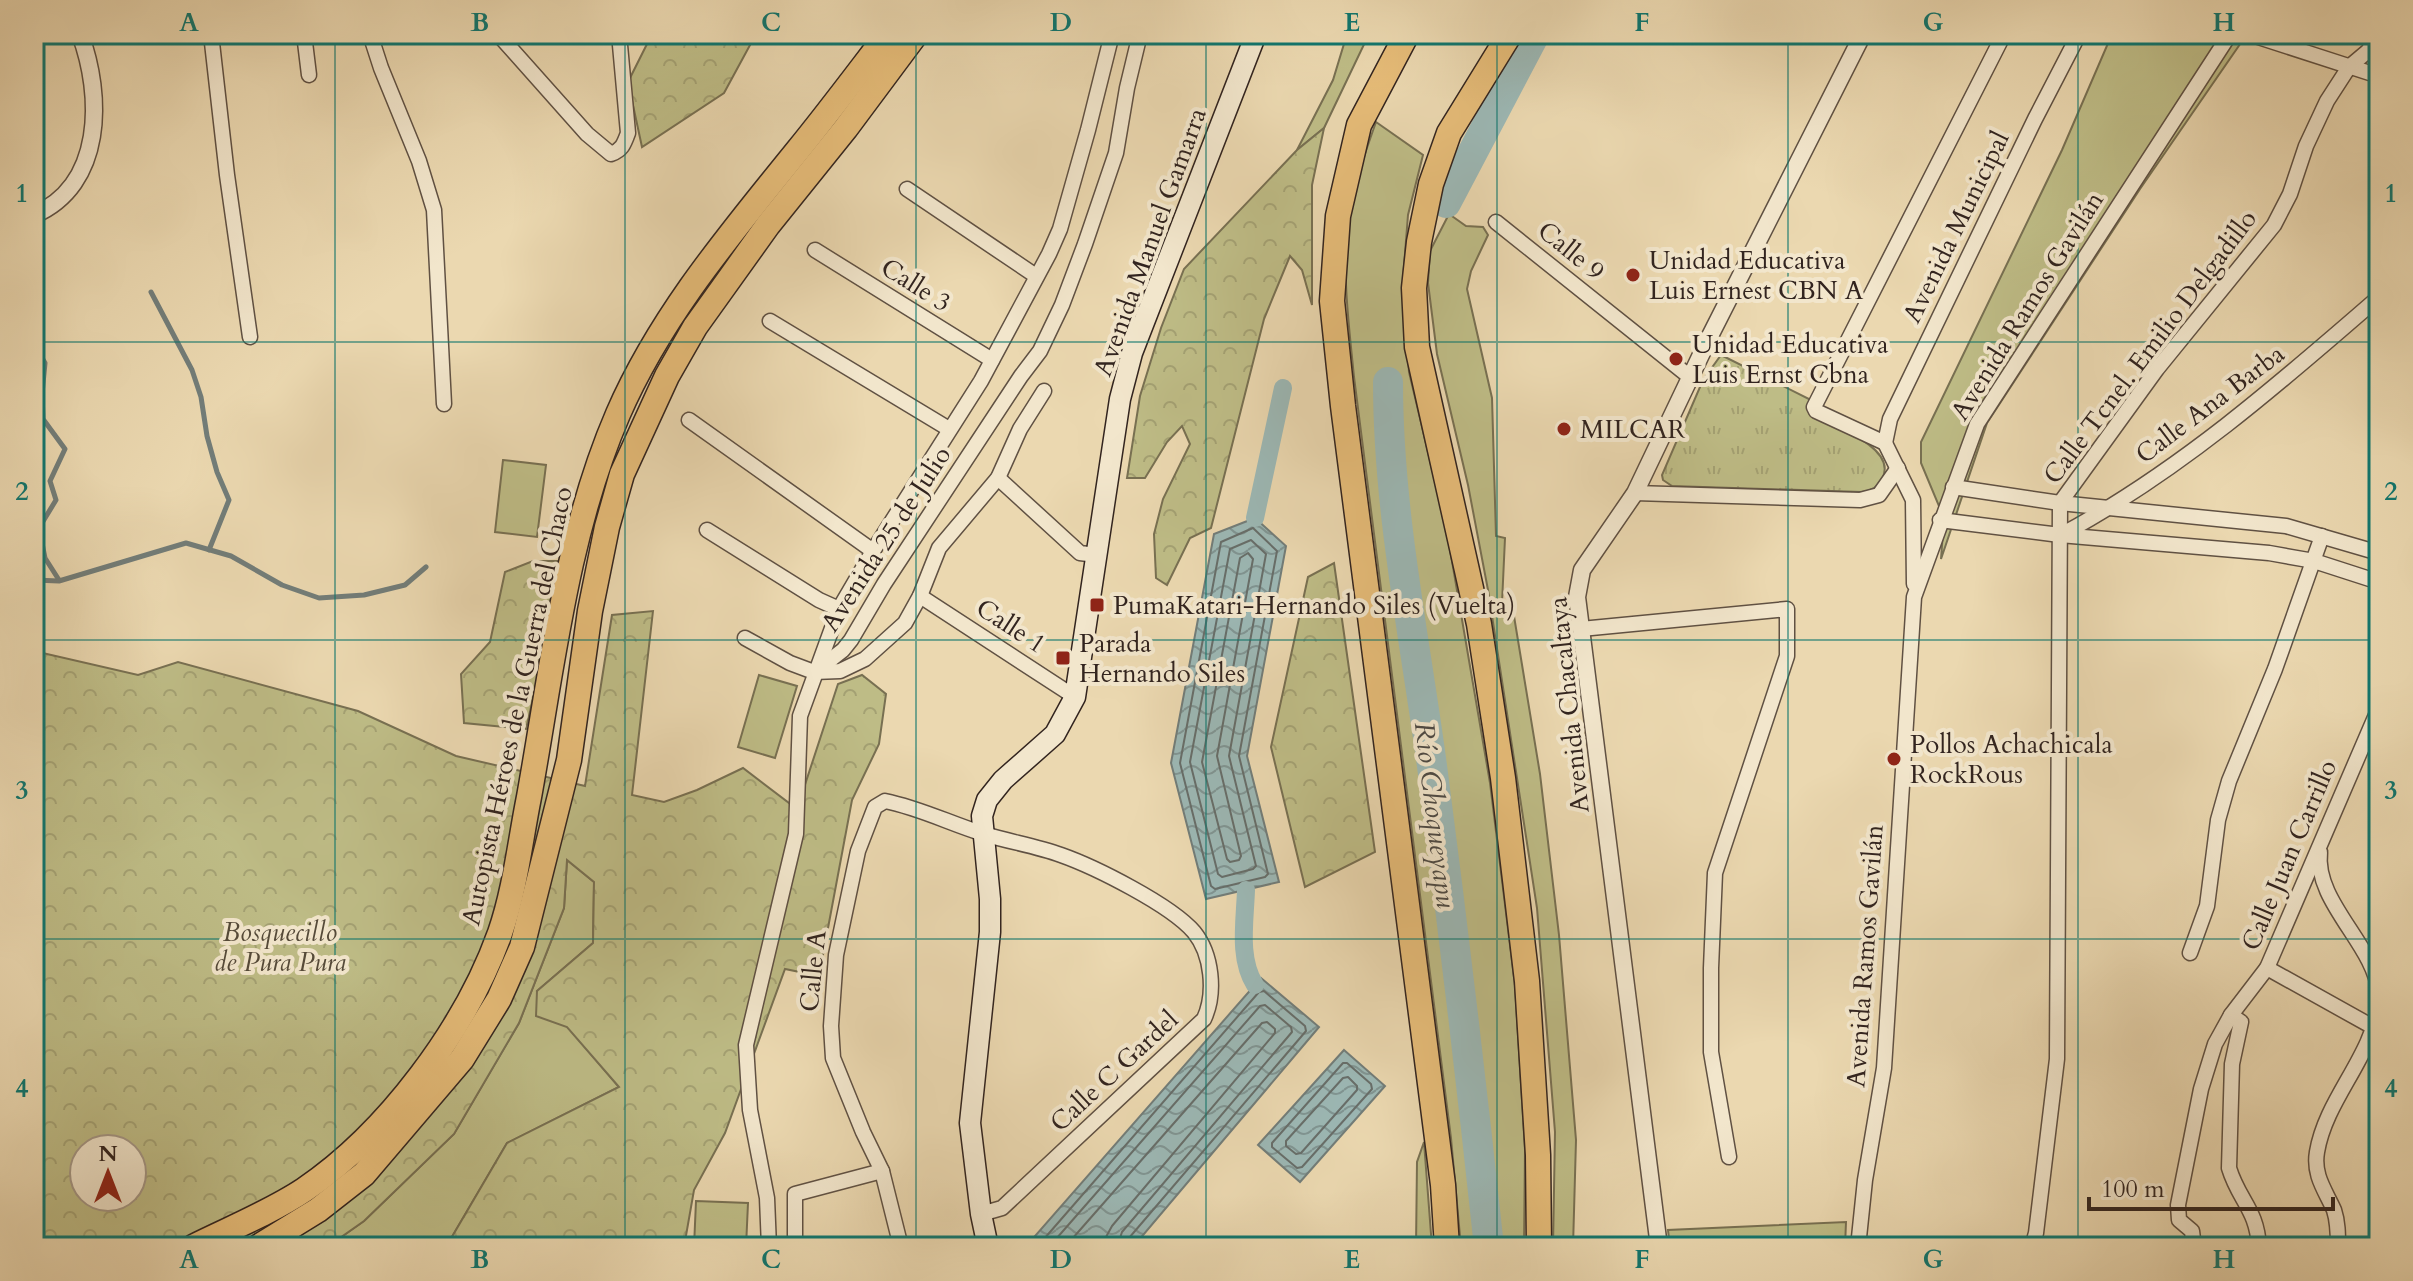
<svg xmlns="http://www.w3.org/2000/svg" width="2413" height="1281" viewBox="0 0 2413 1281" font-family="Cardo,serif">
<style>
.grass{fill:#bebc86;stroke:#787052;stroke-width:2}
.forest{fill:url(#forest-crowns);stroke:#787052;stroke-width:2;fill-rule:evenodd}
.park{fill:url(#park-tufts);stroke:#787052;stroke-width:2}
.water{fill:url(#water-waves);stroke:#727d79;stroke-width:2}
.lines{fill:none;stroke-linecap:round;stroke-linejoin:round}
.shore{stroke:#676e6a;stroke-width:2}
.stream{stroke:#727d79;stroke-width:5}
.canal{stroke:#9cb8b5;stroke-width:18}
.river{stroke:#9cb8b5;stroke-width:30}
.minor-casing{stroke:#605143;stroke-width:17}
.tertiary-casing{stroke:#605143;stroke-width:19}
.secondary-casing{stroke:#32241f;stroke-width:23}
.motorway-casing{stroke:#32241f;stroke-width:27}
.minor{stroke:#f2e6cc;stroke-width:14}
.tertiary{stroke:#f2e6cc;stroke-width:16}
.secondary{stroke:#f2e6cc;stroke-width:20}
.motorway{stroke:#e6bc78;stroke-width:24}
.grid{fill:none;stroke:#0f766e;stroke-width:2;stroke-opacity:0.55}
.poi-dot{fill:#8f2418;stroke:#f2e6cc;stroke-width:3}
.labels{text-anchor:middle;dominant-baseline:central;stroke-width:8;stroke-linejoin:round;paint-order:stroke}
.street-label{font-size:26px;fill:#32241f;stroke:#f2e6cc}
.poi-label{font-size:26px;fill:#32241f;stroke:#f2e6cc;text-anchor:start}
.park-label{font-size:26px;font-style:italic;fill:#554a39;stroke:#f2e6cc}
.water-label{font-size:28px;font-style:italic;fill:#4c4944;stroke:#f2e6cc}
.neatline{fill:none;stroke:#0f766e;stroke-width:3}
.grid-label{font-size:26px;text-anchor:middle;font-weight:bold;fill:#0f766e}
</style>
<defs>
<pattern id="forest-crowns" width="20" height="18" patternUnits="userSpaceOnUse" patternTransform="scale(2)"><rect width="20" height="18" fill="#bebc86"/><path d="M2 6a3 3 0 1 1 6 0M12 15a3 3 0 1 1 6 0" fill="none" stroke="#a4a173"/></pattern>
<pattern id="park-tufts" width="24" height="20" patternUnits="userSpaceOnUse" patternTransform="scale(2)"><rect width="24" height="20" fill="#bebc86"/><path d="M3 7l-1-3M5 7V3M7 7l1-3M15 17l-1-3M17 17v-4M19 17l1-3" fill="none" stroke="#a4a173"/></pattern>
<pattern id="water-waves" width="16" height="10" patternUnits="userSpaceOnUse" patternTransform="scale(2)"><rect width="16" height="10" fill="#9cb8b5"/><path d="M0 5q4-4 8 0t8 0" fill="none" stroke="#809593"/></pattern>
</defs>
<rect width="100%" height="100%" fill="#ebd8b0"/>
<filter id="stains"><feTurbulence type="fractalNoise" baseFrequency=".0025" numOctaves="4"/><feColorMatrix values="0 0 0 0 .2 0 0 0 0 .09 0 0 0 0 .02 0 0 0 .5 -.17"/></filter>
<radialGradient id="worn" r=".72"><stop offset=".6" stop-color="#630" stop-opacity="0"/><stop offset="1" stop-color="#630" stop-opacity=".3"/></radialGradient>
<g class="grass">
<path d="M1347,34H1369L1324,128L1297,150L1333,80Z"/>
<path d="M2112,34H2247L2140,189L1987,423L1941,559L1944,518L1921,463V442L2062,150Z"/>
<path d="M1376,122L1423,155L1408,215L1403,279L1409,372L1447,532L1490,783L1515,986L1525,1150L1524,1247H1500L1479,1062L1404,479L1395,373L1378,375V423L1478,1247H1461L1451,1138L1354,377C1349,325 1341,269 1349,217C1354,184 1365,153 1376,122Z"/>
<path d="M1449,214L1466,226L1483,227L1488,235L1471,271L1467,289L1492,398L1496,536L1505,538L1502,603L1512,604L1540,774L1559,935L1576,1140L1573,1247H1553L1555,1132L1537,908L1488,590L1468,485L1437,354L1428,283L1430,251Z"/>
<path d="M503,460L546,465L537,537L495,532Z"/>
<path d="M759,675L797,686L775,758L738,747Z"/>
<path d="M567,860L594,882L593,943L537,991L619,1087L507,1143L446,1247H327L364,1221L454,1134L519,1023L564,908Z"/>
<path d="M1424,1142L1432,1247H1416L1417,1162Z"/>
<path d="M696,1201L748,1203L746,1247H694Z"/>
<path d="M1846,1222L1845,1247H1670L1668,1230Z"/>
</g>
<g class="forest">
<path d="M652,34H756L724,93L642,147L628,82Z"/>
<path d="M1324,128L1312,185V305L1302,270L1290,256L1264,319L1211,528L1190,538L1167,585L1156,578L1154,534L1163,499L1190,444L1182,426L1167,442L1145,478H1127L1140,396L1161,328L1184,269L1297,150Z"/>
<path d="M533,561H558L548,634L526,729L464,723L461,674L490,642L505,572Z"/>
<path d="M1334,563L1375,852L1305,887L1271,747L1308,577Z"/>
<path d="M653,611L632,795L664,802L697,790L743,768L797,809L838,684L862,675L886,694L879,744L852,800L819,976L785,969L725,1133L694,1190L684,1247H446L507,1143L619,1087L567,1027L536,1016L537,991L593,943L594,882L567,860L564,908L519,1023L454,1134L364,1221L327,1247H34V651L138,675L178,662L358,711L456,756L585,786L612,615ZM84,1149H132V1197H84Z"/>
</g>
<path class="park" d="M1721,355L1811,400L1808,408L1810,415C1832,426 1899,447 1882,479C1878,488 1871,491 1862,492L1672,486L1663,480L1662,475L1703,380Z"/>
<g class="water">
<path d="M1255,518L1286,546L1247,756L1279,882L1206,899L1171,763L1214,534Z"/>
<path d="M1261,978L1319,1027L1133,1247H1032L1028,1244Z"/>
<path d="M1344,1050L1385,1086L1300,1182L1258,1145Z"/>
</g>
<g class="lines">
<g class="shore">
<path d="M1253,528L1277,551L1239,756L1268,874L1265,877L1215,889L1211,886L1180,763L1221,542Z"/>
<path d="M1251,540L1266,554L1229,756L1256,866L1253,869L1222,877L1218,874L1190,762L1230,549Z"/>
<path d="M1248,553L1253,559L1217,756L1241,856L1239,860L1230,862L1227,859L1202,762L1240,558Z"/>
<path d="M1343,1063H1347L1371,1084L1372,1089L1302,1167L1297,1168L1272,1147V1143Z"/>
<path d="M1348,1077L1357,1086V1090L1301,1153L1296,1154L1286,1146V1141L1343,1078Z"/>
<path d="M1037,1247L1259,992L1264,991L1305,1026L1306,1031L1129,1238L1127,1247"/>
<path d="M1049,1247L1260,1006L1265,1005L1291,1027L1292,1032L1122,1232L1117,1247"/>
<path d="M1065,1247L1262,1023L1267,1022L1275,1029V1033L1112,1226L1106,1237L1105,1247"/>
</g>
<g class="stream">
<path d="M151,292L192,370L201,397L207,436L217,472L229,500L209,550"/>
<path d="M34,344L45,363L42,394L43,419L65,449L50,481L56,500L39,528L45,558L59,580"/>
<path d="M34,580L59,581L186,543L231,556L282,585L319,598L364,595L405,585L426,567"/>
</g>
<g class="canal">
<path d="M1255,518L1283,388"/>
<path d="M1246,890C1245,921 1238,958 1255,985"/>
</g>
<g class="river">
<path d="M1446,203L1535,34"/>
<path d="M1388,382C1388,511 1415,639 1432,766C1453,926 1472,1087 1489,1247"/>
</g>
<g class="minor-casing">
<g id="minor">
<path d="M211,34L227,175L250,337"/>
<path d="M304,34L309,75"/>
<path d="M370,34L381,68L419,161L434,210L444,404"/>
<path d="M498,34L587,134L611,154C622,150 624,144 628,133L619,34"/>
<path d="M2249,34L2379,76"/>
<path d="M907,189L1036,276"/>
<path d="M1496,222L1690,377"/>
<path d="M815,250L992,360"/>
<path d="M770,321L949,429"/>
<path d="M689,420L873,551"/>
<path d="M1885,443L1816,411L1814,407L2004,34"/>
<path d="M1885,443L1890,419L2035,119L2079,34"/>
<path d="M1885,443L1913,500L1914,584"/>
<path d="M998,478L1080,553L1096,555"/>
<path d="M1953,487L2060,503L2286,526L2379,553"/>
<path d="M1635,493L1860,500L1879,495L1898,468"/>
<path d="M1940,520L2060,535L2269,553L2314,561L2379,582"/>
<path d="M707,530L819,600L839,609"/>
<path d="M2061,535C2178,472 2279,384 2379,297"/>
<path d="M920,596L1075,697"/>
<path d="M1581,629L1787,609V656L1715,873L1711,968V1052L1729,1157"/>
<path d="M745,638L790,663L814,672L840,671L865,659L905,623L920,596L939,548L998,478L1020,429L1044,391"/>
<path d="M815,672L843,650L851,640L884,584L1021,376L1040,351L1062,305L1085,244L1116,153L1127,88L1140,34"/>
<path d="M2320,852C2314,902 2375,945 2379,993"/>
<path d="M2190,953L2207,906L2218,820L2229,781L2275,669L2322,536"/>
<path d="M2267,968L2373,1027"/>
<path d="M2231,1015L2241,1022L2232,1064L2229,1168C2239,1201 2257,1209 2259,1247"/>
<path d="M769,1247L767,1198L750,1110L746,1045L796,834L800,716L839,609L873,551L981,381L1049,254L1060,229L1088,130L1112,34"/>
<path d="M795,1247V1194L882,1171"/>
<path d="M901,1247L882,1171L863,1132L833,1058L831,1026L836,955L858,851L875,807L885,801C920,808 951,824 984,834C1010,842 1037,846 1061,855C1095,867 1171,905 1194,932C1212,954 1216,993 1204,1019L1002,1208L981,1214"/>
<path d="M1858,1247L1865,1180L1884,1068L1914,597L1977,424L2230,34"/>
<path d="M2032,1247L2036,1233L2057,1059L2060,503L2157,369L2274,225L2290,194L2306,146L2327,101L2349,67L2368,51L2379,36"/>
<path d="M2194,1247L2192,1231L2179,1220L2178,1205L2201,1089L2215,1044L2231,1015L2267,968L2379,708"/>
<path d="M2338,1247C2338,1234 2338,1222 2334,1210C2325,1190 2313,1175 2317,1152C2326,1098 2373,1057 2379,1002"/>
</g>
</g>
<g class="tertiary-casing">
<g id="tertiary">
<path d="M34,215C104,185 103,96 80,34"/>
<path d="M1659,1247L1577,597L1582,570L1635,493L1709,338L1863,34"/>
</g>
</g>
<g class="secondary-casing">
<path id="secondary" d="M988,1247L981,1214L970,1123L990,932V899L982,816L987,800L1003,780L1055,734L1075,697L1120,399L1132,353L1256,34"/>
</g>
<g class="motorway-casing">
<g id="motorway">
<path d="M1407,34L1359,125L1338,216L1332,301L1343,406L1443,1185L1447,1247"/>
<path d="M1510,34L1449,133L1431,184L1419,242L1414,288L1417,347L1479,624L1503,778L1527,981L1538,1155L1539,1247"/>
<path d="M193,1247C229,1229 271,1212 304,1190C388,1133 466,1028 500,933C515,890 520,842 529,797C552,670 566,534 618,414C661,315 731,233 798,150C829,112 858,73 888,34"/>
<path d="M258,1247L318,1210L364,1174L462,1059L499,999L522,947L569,760L590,611L607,527L622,474L667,376L695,327L768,225L846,128L916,34"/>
</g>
</g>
<use href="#minor" class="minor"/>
<use href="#tertiary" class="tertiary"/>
<use href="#secondary" class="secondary"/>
<use href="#motorway" class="motorway"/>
</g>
<path class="grid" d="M335,34V1247M625,34V1247M916,34V1247M1206,34V1247M1497,34V1247M1788,34V1247M2078,34V1247M34,342H2379M34,640H2379M34,939H2379"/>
<g class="poi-dot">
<circle cx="1633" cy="275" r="8"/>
<circle cx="1676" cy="359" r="8"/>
<circle cx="1564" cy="429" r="8"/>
<rect x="1089" y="597" width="16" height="16" rx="4"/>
<rect x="1055" y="650" width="16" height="16" rx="4"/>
<circle cx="1894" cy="759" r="8"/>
</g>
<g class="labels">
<g class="street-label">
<text transform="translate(1956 227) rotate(-64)">Avenida Municipal</text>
<text transform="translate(1150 242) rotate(-70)">Avenida Manuel Gamarra</text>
<text transform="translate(1571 251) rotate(39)">Calle 9</text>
<text transform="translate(916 285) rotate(32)">Calle 3</text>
<text transform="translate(2027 306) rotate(-58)">Avenida Ramos Gavilán</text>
<text transform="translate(2150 347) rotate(-53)">Calle Tcnel. Emilio Delgadillo</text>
<text transform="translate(2210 404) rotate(-37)">Calle Ana Barba</text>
<text transform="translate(886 539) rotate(-57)">Avenida 25 de Julio</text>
<text transform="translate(1011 626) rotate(33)">Calle 1</text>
<text transform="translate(1569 705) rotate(-96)">Avenida Chacaltaya</text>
<text transform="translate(517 706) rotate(-78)">Autopista Héroes de la Guerra del Chaco</text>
<text transform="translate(2289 855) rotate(-67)">Calle Juan Carrillo</text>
<text transform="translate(1865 956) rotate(-86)">Avenida Ramos Gavilán</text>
<text transform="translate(813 971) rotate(-84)">Calle A</text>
<text transform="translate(1114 1071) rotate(-43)">Calle C Gardel</text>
</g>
<g class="poi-label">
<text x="1649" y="260">Unidad Educativa<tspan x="1649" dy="30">Luis Ernest CBN A</tspan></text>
<text x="1692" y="344">Unidad Educativa<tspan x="1692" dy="30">Luis Ernst Cbna</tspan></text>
<text x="1580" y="429">MILCAR</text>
<text x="1113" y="605">PumaKatari-Hernando Siles (Vuelta)</text>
<text x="1079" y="643">Parada<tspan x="1079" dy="30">Hernando Siles</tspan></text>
<text x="1910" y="744">Pollos Achachicala<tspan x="1910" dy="30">RockRous</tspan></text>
</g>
<g class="park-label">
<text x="280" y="932">Bosquecillo<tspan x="280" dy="30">de Pura Pura</tspan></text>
</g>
<g class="water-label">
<text transform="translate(1435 815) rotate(83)">Río Choqueyapu</text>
</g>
</g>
<rect width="2413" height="1281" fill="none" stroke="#ebd8b0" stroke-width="88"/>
<g transform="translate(108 1173)"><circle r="38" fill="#f2e6cc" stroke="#a59887" stroke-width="2"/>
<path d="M0-6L14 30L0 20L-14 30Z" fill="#8f2418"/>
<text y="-12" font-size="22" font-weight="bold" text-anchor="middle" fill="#32241f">N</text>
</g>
<path d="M2089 1197v12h244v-12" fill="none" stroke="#32241f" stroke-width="4"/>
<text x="2101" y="1197" font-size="24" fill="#32241f" stroke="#f2e6cc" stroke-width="6" paint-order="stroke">100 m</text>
<rect x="44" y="44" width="2325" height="1193" class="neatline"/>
<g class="grid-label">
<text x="189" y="31">A</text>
<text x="480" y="31">B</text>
<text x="771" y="31">C</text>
<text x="1061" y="31">D</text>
<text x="1352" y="31">E</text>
<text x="1642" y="31">F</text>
<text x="1933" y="31">G</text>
<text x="2224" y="31">H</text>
<text x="22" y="202">1</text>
<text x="2391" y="202">1</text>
<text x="22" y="500">2</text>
<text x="2391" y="500">2</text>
<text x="22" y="799">3</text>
<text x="2391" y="799">3</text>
<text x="22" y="1097">4</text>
<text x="2391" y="1097">4</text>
<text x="189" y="1268">A</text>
<text x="480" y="1268">B</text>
<text x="771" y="1268">C</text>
<text x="1061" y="1268">D</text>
<text x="1352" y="1268">E</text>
<text x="1642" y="1268">F</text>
<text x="1933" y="1268">G</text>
<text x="2224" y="1268">H</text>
</g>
<rect width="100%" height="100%" filter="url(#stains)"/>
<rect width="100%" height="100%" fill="url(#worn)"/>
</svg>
